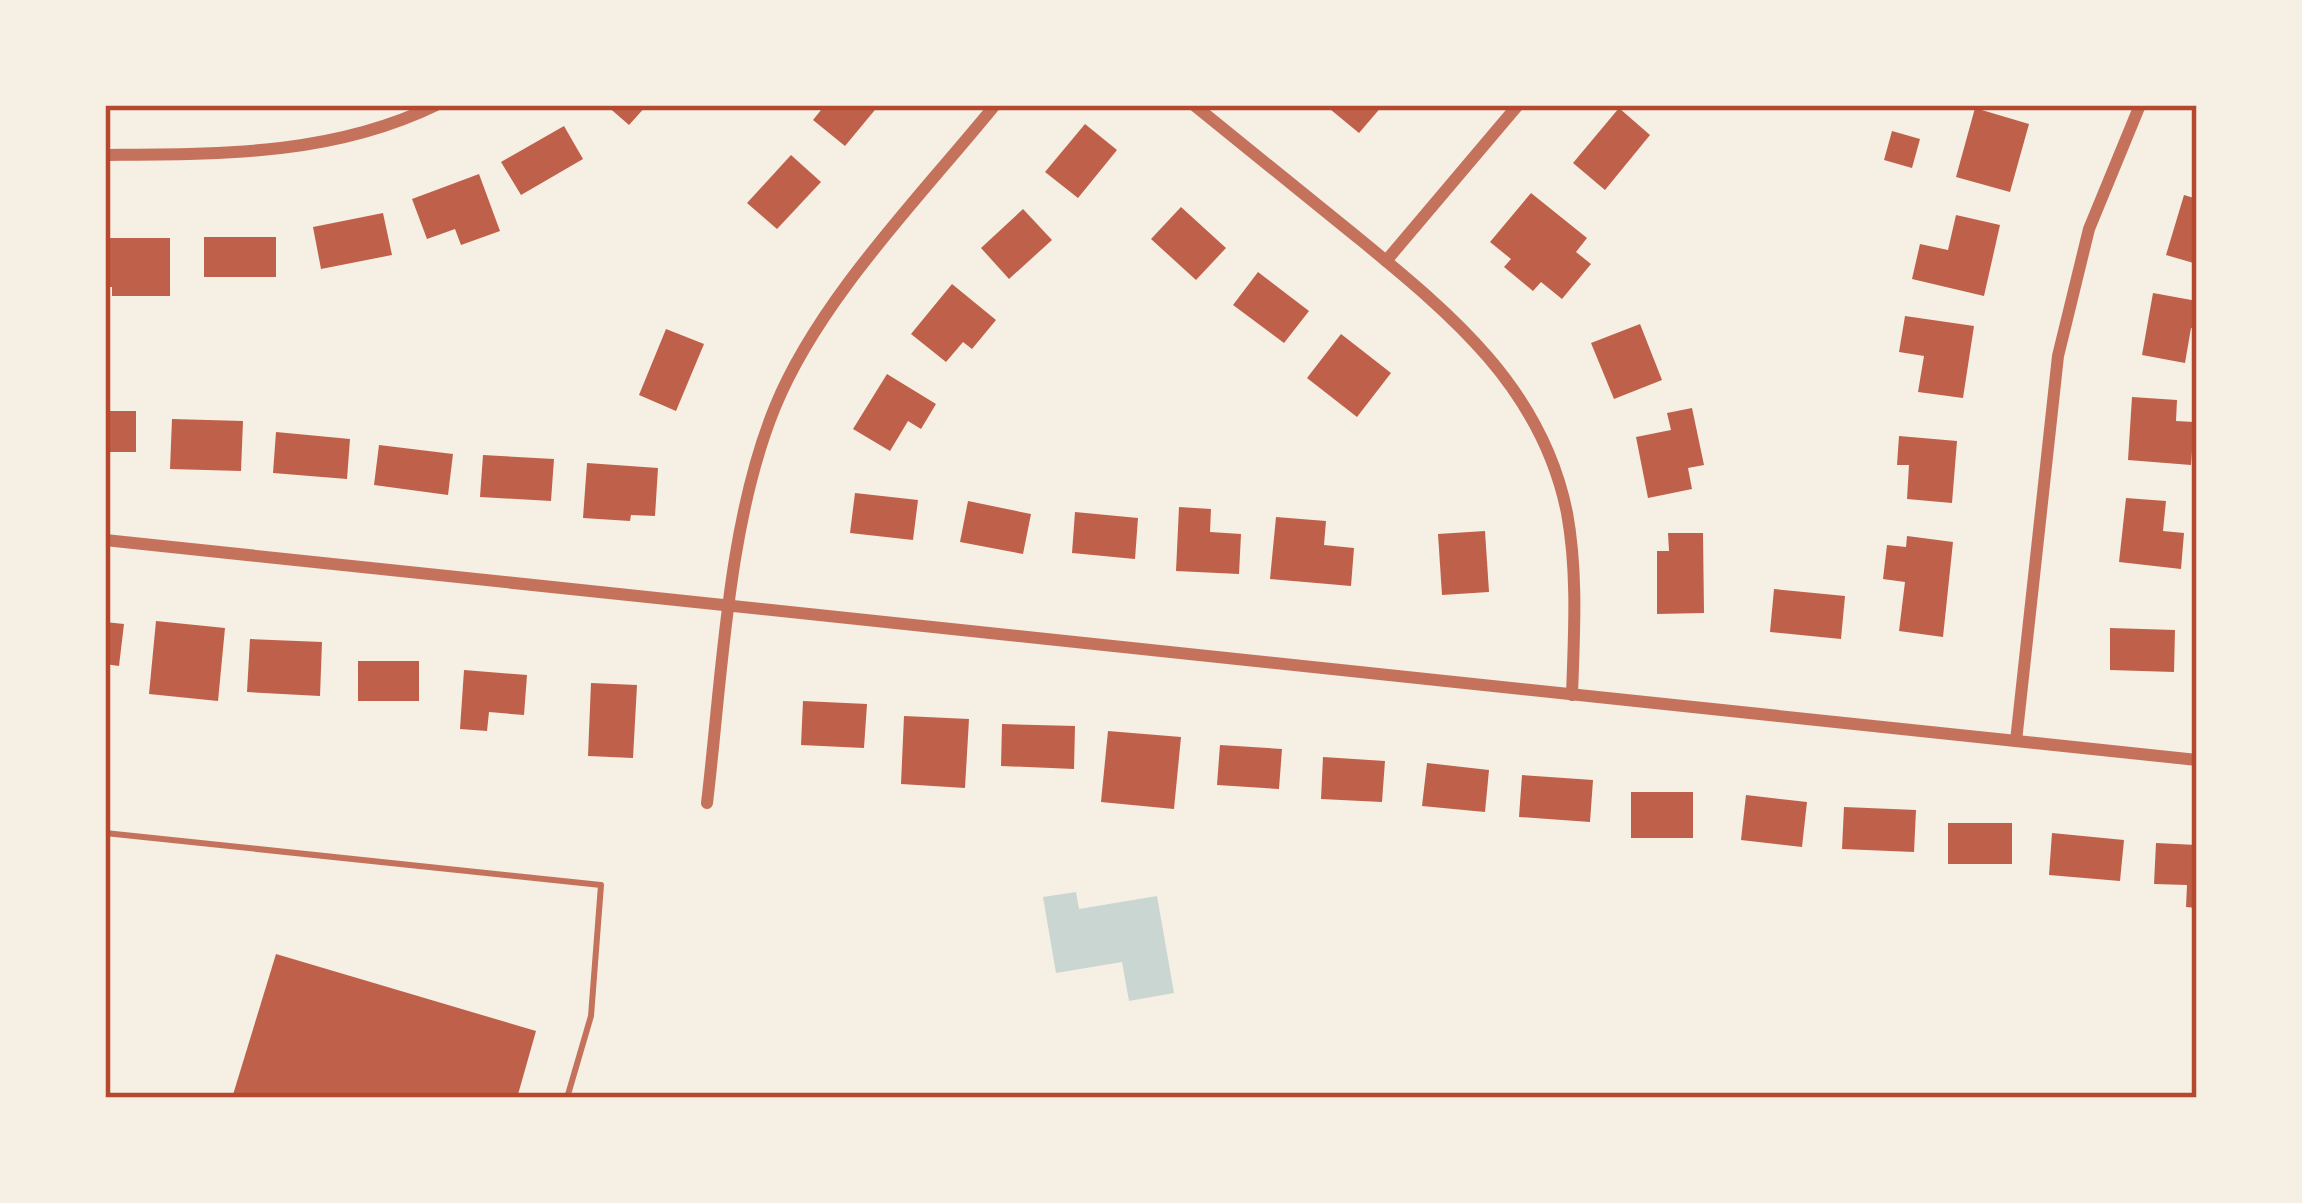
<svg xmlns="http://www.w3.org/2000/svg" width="2302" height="1203" viewBox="0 0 2302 1203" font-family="'DM Sans',sans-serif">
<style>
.water{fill:#c9d6d2}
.building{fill:#bf614a}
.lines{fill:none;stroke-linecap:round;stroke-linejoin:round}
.service{stroke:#c5725c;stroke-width:6}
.minor{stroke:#c5725c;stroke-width:12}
.neatline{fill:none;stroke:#b5482f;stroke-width:4.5}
</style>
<rect width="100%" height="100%" fill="#f6efe4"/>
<path class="water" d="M1076,892L1079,909L1157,896L1174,993L1129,1001L1122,962L1056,973L1043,897Z"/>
<g class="building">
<path d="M606,105H647L629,125Z"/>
<path d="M825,105H879L845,146L813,120Z"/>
<path d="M1325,105H1383L1359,133Z"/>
<path d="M1619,108L1650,135L1605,190L1573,163Z"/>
<path d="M1975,108L2029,124L2010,192L1956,177Z"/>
<path d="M1085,124L1117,150L1078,198L1045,172Z"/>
<path d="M564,126L583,159L521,195L501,162Z"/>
<path d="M1892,131L1920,139L1912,168L1884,160Z"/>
<path d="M791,155L821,182L777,229L747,203Z"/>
<path d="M479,174L500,231L461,245L455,229L427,239L412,199Z"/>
<path d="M1531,193L1587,238L1576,252L1591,264L1562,299L1541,282L1533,291L1504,267L1511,259L1490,242Z"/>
<path d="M2184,195L2197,199V264L2166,255Z"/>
<path d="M1181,207L1226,248L1196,280L1151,239Z"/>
<path d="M1023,209L1052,240L1009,279L981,248Z"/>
<path d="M383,213L392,255L321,269L313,227Z"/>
<path d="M1956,215L2000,225L1984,296L1912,279L1920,244L1948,250Z"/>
<rect x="204" y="237" width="72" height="40"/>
<path d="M105,238H170V296H112V287H105Z"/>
<path d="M1258,272L1309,311L1284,343L1233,305Z"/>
<path d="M952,284L996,320L972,349L963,342L946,362L911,334Z"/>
<path d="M2153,293L2197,301V329L2191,328L2185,363L2142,355Z"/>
<path d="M1905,316L1974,326L1963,398L1918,392L1924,356L1899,352Z"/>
<path d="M1640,324L1662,380L1614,399L1591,343Z"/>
<path d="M666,329L704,344L676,411L639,395Z"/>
<path d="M1341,334L1391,373L1357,417L1307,378Z"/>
<path d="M887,374L936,404L921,429L908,421L890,451L853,429Z"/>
<path d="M2132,397L2177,400L2176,421L2194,422L2191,465L2128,460Z"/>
<path d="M1692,408L1704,465L1688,468L1692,489L1648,498L1636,437L1671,430L1667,413Z"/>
<rect x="105" y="411" width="31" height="41"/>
<path d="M172,419L243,421L241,471L170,469Z"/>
<path d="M276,432L350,439L347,479L273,473Z"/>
<path d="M1899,436L1957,441L1952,503L1907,499L1909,465H1897Z"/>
<path d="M379,445L453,454L448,495L374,485Z"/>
<path d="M483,455L554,459L551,501L480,497Z"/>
<path d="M587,463L658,468L655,516L631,515L630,521L583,518Z"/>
<path d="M855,493L918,500L913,540L850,533Z"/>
<path d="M2126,498L2166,501L2163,531L2184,533L2181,569L2119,562Z"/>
<path d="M968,501L1031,514L1023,554L960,542Z"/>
<path d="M1179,507L1211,509L1210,532L1241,534L1239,574L1176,571Z"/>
<path d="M1075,512L1138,518L1135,559L1072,553Z"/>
<path d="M1276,517L1326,521L1324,545L1354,548L1351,586L1270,579Z"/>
<path d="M1485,531L1489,592L1442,595L1438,534Z"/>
<path d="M1668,533H1703L1704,613L1657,614V551H1669Z"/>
<path d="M1907,536L1953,542L1943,637L1899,631L1905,582L1883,579L1887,545L1906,547Z"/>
<path d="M1774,589L1845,596L1841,639L1770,632Z"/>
<path d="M156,621L225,628L218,701L149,694Z"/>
<path d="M105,622L124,624L119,666L105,664Z"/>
<path d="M2110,628L2175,630L2174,672L2110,670Z"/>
<path d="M250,639L322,642L320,696L247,692Z"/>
<rect x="358" y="661" width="61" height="40"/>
<path d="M464,670L527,675L524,715L489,712L487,731L460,729Z"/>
<path d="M591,683L637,685L633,758L588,756Z"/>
<path d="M803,701L867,704L864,748L801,745Z"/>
<path d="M904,716L969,719L965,788L901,784Z"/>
<path d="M1002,724L1075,726L1074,769L1001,766Z"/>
<path d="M1108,731L1181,737L1174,809L1101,802Z"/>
<path d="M1220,745L1282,749L1279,789L1217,785Z"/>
<path d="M1323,757L1385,761L1382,802L1321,799Z"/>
<path d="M1427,763L1489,770L1485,812L1422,806Z"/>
<path d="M1522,775L1593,780L1590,822L1519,817Z"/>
<rect x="1631" y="792" width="62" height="46"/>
<path d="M1746,795L1807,802L1802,847L1741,840Z"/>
<path d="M1844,807L1916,810L1914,852L1842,849Z"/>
<rect x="1948" y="823" width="64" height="41"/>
<path d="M2052,833L2124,840L2120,881L2049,875Z"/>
<path d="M2156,843L2197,845V908L2186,907L2187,885L2154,884Z"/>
<path d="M276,954L536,1031L517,1098H232Z"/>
</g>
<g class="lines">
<path class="service" d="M105,833L601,885L591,1016L567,1098"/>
<g class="minor">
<path d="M1194,105C1249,149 1303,193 1357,237C1451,314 1542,388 1567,513C1578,573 1574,635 1572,695"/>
<path d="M105,155C219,154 331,156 436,105"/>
<path d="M1386,261L1518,105"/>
<path d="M105,540L2197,760"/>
<path d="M2016,741L2058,356L2089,229L2140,105"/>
<path d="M707,803C722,678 727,524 775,407C819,299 921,196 995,105"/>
</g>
</g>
<rect width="2302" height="1203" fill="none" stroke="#f6efe4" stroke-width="216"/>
<rect x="108" y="108" width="2086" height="987" class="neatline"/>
</svg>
